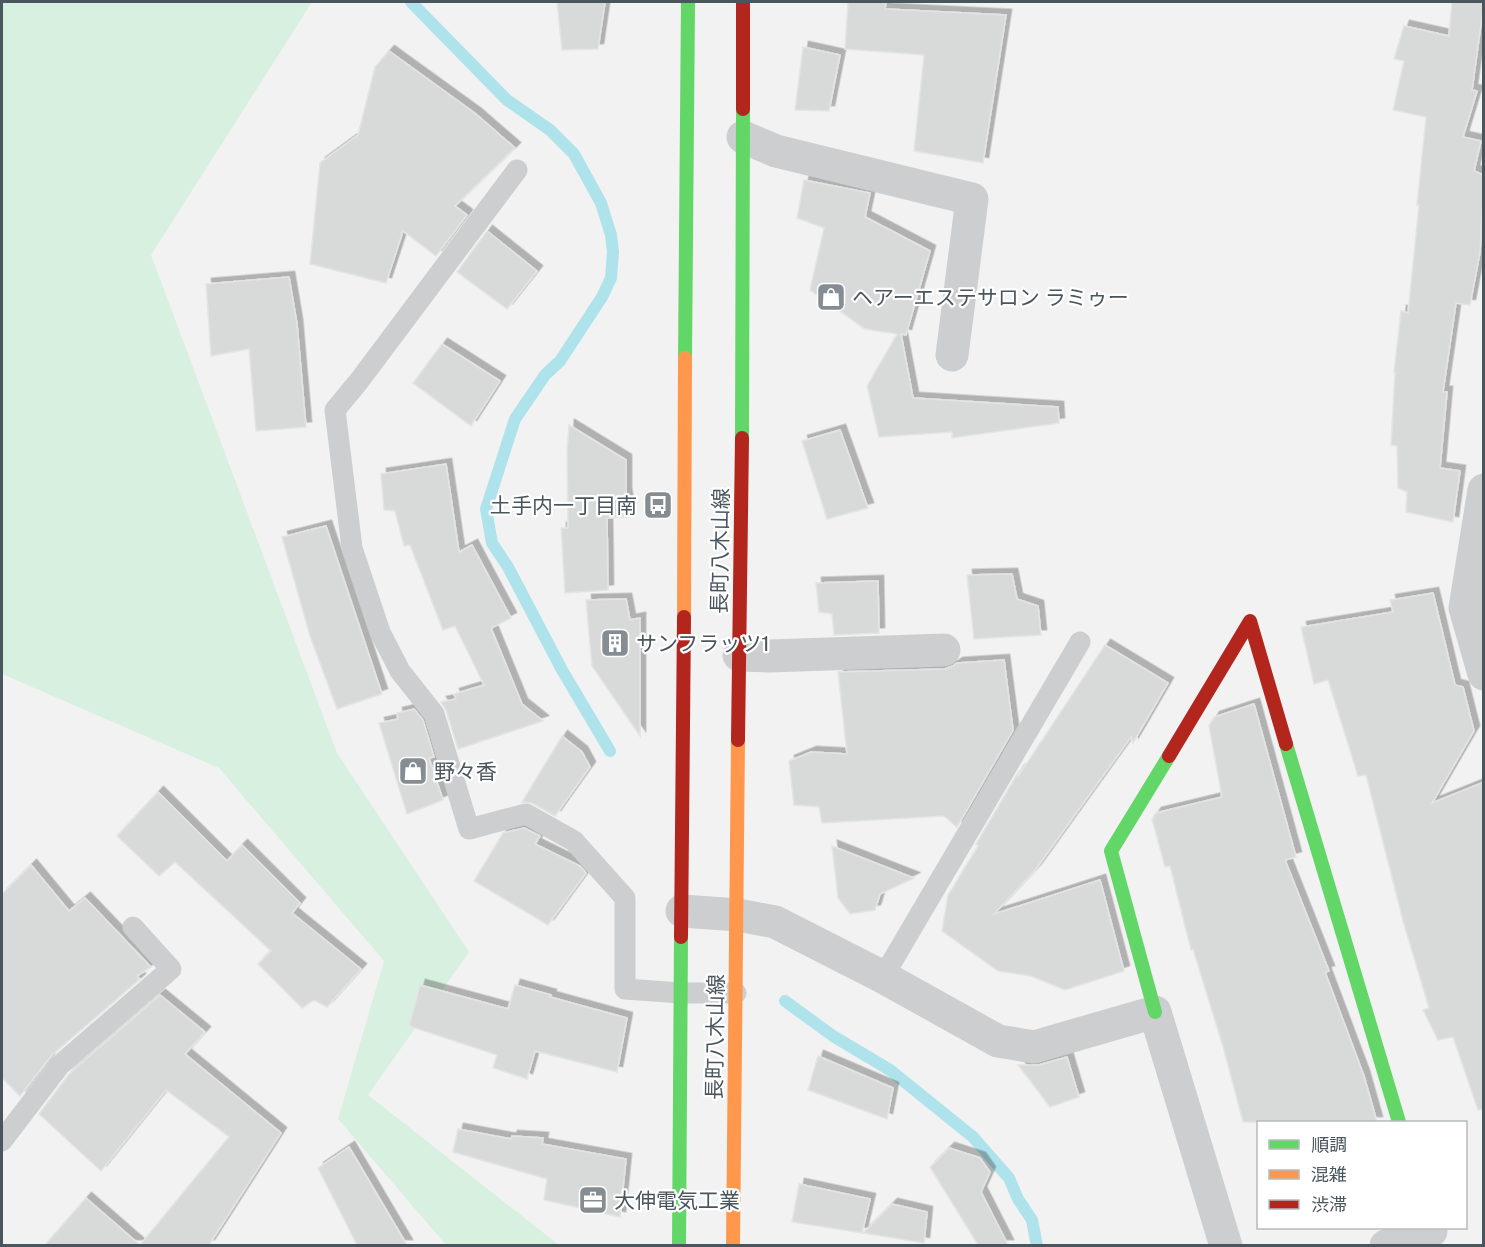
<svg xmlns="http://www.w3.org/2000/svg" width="1485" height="1247" viewBox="0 0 1485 1247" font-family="'Public Sans','Noto Sans JP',sans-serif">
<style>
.green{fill:#d8f0e0}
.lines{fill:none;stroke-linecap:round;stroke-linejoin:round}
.stream{stroke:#aee3ec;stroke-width:12}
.building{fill:#d8dada;stroke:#e4e4e5;stroke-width:1.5;filter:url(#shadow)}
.lane{stroke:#ccced0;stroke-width:21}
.street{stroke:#ccced0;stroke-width:33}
.fast{stroke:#63d668;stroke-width:14}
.slow{stroke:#ff974d;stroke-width:14}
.jam{stroke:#b3261e;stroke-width:14}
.labels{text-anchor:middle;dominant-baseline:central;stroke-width:4.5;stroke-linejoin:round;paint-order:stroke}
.poi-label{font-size:21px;fill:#4a565e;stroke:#fff;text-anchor:start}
.street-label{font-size:21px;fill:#4a565e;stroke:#fff}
</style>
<defs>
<filter id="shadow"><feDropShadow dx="5.5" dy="-5.5" stdDeviation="0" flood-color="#0004"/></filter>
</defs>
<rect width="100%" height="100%" fill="#f2f2f2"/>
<path class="green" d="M2,2H312L151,255L337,753L469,952L368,1095L559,1245H446L338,1119L384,961L219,768L2,674Z"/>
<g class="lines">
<g class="stream">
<path d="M411,2L507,100L550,130L574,154L601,203L611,235L613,252L611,278L602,297L560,361L545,375L515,419L486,509L492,543L508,567L562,670L610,751"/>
<path d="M785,1001L833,1036L890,1070L973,1137L1009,1178L1018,1199L1032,1220L1037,1246"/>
</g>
</g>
<g class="building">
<path d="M557,2H605L598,49L562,50Z"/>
<path d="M848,2H886L885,9L1006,15L983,163L914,151L924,55L845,49Z"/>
<path d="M1452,2H1484L1472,90L1477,91L1463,137L1481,141L1474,171L1484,175L1480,252L1470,305L1456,303L1443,392H1447L1440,468L1460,471L1453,522L1406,512L1407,492L1398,488L1397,446L1391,445L1395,372H1394L1401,311L1408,313L1419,205H1417L1426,117L1393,110L1404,61L1394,59L1404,26L1449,36Z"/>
<path d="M803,47L840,55L829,111L795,110Z"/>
<path d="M389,51L476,114L515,148L455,206L467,215L436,256L403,231L386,283L310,264L320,163L358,135L375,67Z"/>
<path d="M804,180L870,193L865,217L930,251L906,335L901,334L913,398L1058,407L1059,423L952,438V432L879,437L867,386L897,334L865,329L810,290L824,228L797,218Z"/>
<path d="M487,231L537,271L507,309L457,272Z"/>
<path d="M289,277L297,324L306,427L256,431L249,349L211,356L206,284Z"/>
<path d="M442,344L500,381L471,426L413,383Z"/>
<path d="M569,425L626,460V493L630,517L607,518L608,590L565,593L561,528H568L567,451Z"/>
<path d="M840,430L868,508L827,519L802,441Z"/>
<path d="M446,464L459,552L472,545L511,618L491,628L522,704L543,721L458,749L446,710L441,702L456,699L454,694L484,685L455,626L443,630L410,545L404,546L395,511L384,510L381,474Z"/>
<path d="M326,526L382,694L337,709L310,636L282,537Z"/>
<path d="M1012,574L1017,599L1038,606L1041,635L974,639L967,575Z"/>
<path d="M878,581L879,633L834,635L832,614L819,612L816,583Z"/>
<path d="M1433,593L1455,685L1463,687L1474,731L1432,803L1484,782V1109L1478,1110L1453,1037L1438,1040L1423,1010L1429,1008L1403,921L1366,775L1358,776L1328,680L1314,684L1301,627L1393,612L1390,600Z"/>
<path d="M626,599L630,620L640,618V736L592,666L586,600Z"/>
<path d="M1105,645L1168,683L1133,743L1131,737L1036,869L994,914L1100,880L1124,971L1065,990L1031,976L998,971L942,931L948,895L978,846L976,844L1019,771V775Z"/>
<path d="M1004,660L1013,730L957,827L944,816L822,823L819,807L794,805L789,761L811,752L847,754L838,672L945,669L953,666L957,663Z"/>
<path d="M1254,704L1296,857L1285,860L1329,971L1325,972L1364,1076L1377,1122H1243L1224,1050L1193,949L1191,950L1170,866L1165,867L1152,819L1156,813L1222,797L1209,726L1214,717Z"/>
<path d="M414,709L423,720L434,757L429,758L443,800L407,814L379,723L398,719L397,713Z"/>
<path d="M562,736L582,752L590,767L555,816L532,803L522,802Z"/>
<path d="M158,792L227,861L242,845L300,903L292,913L361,969L327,1007L314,1000L302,1008L258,964L271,951L175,862L159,876L117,836Z"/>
<path d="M524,828L540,836L535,844L580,866L586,873L548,925L474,881L503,833Z"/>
<path d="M832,846L914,878L880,894L875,910L850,914L838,898Z"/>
<path d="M31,865L69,911L85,898L151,967L137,976L140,979L52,1055L20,1096L2,1078V894Z"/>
<path d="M420,985L508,1009L515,985L551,995L550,997L627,1018L617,1072L535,1051L527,1079L493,1068L497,1055L409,1026Z"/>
<path d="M160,995L205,1032L185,1054L281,1133L209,1245H45L86,1198L140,1245L229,1137L166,1090L101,1171L39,1114L69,1074Z"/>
<path d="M818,1056L893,1088L887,1119L808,1090Z"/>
<path d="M1067,1057L1079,1097L1050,1107L1018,1065H1039Z"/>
<path d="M458,1129L511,1139L512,1136L543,1138L542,1144L626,1159L620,1217L544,1200L547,1179L453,1152Z"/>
<path d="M349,1147L407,1245H357L318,1168Z"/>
<path d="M949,1148L980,1158L990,1172L981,1192L1008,1245H978L930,1167Z"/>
<path d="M799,1184L870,1199L862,1233L792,1222Z"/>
<path d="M892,1204L927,1212L924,1243L863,1233Z"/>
</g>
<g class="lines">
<g class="lane">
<path d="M517,170L359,381L335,410L352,548L380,632L400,671L434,714L469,829L526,814L574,841L625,898V989L681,993H736"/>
<path d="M883,977L1080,642"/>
<path d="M2,1141L60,1065L171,969L133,927"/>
</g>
<g class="street">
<path d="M743,137L776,151L972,199L952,355"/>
<path d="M1484,490L1465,608L1484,674"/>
<path d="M739,655L770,656L944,650"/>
<path d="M682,911L738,915L775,922L883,977L998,1041L1034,1047L1155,1012L1226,1246"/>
<path d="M1386,1246L1431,1231"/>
</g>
<g class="fast">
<path d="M685,358L688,2"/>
<path d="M742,438L743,109"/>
<path d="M1286,744L1399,1122"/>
<path d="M1155,1012L1111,851L1169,756"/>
<path d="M679,1246L681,937"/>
</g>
<g class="slow">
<path d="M684,617L685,358"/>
<path d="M733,1246L738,740"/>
</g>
<g class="jam">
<path d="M743,109V2"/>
<path d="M738,740L742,438"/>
<path d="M1169,756L1250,621L1286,744"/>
<path d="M681,937L684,617"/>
</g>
</g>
<defs>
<g id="shop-square" transform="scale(1.5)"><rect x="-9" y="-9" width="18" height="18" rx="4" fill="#858d92" stroke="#fff"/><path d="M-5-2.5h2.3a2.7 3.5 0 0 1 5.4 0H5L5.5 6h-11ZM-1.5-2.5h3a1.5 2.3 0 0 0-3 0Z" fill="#fff"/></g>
<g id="bus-square" transform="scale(1.5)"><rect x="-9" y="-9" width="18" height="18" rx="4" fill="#858d92" stroke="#fff"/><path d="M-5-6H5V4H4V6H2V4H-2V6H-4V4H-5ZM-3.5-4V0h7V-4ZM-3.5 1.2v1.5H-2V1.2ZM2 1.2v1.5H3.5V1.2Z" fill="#fff"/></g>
<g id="building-square" transform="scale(1.5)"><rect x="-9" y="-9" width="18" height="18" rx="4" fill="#858d92" stroke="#fff"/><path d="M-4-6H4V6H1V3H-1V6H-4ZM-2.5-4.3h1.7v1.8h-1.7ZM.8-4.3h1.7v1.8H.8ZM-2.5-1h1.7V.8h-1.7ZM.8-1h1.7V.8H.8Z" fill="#fff"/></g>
<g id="office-square" transform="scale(1.5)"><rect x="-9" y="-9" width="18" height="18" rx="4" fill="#858d92" stroke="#fff"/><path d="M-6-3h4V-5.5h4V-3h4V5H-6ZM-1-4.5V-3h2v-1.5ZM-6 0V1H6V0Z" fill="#fff"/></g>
</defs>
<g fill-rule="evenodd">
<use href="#shop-square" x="831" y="297"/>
<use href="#bus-square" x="658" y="505"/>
<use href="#building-square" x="615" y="643"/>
<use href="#shop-square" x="413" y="771"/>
<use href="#office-square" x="593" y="1200"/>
</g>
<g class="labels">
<g class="poi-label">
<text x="852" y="297">ヘアーエステサロン ラミゥー</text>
<text x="637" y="505" text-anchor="end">土手内一丁目南</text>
<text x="636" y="643">サンフラッツ1</text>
<text x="434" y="771">野々香</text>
<text x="614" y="1200">大伸電気工業</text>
</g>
<g class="street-label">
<text transform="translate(720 551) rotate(-89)">長町八木山線</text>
<text transform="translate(715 1037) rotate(-89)">長町八木山線</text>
</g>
</g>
<rect width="1485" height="1247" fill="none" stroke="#4a565e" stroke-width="6"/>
<rect x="1257" y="1121" width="210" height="108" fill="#ffffff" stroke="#b7bbbf" stroke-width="1.5"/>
<rect x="1269" y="1140" width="30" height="9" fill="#63d668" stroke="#b7bbbf" stroke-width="1.5"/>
<text x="1311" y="1151" font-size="18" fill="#4a565e">順調</text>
<rect x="1269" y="1170" width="30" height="9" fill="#ff974d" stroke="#b7bbbf" stroke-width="1.5"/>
<text x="1311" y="1181" font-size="18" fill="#4a565e">混雑</text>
<rect x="1269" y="1200" width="30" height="9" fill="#b3261e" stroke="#b7bbbf" stroke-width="1.5"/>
<text x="1311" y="1211" font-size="18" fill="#4a565e">渋滞</text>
</svg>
